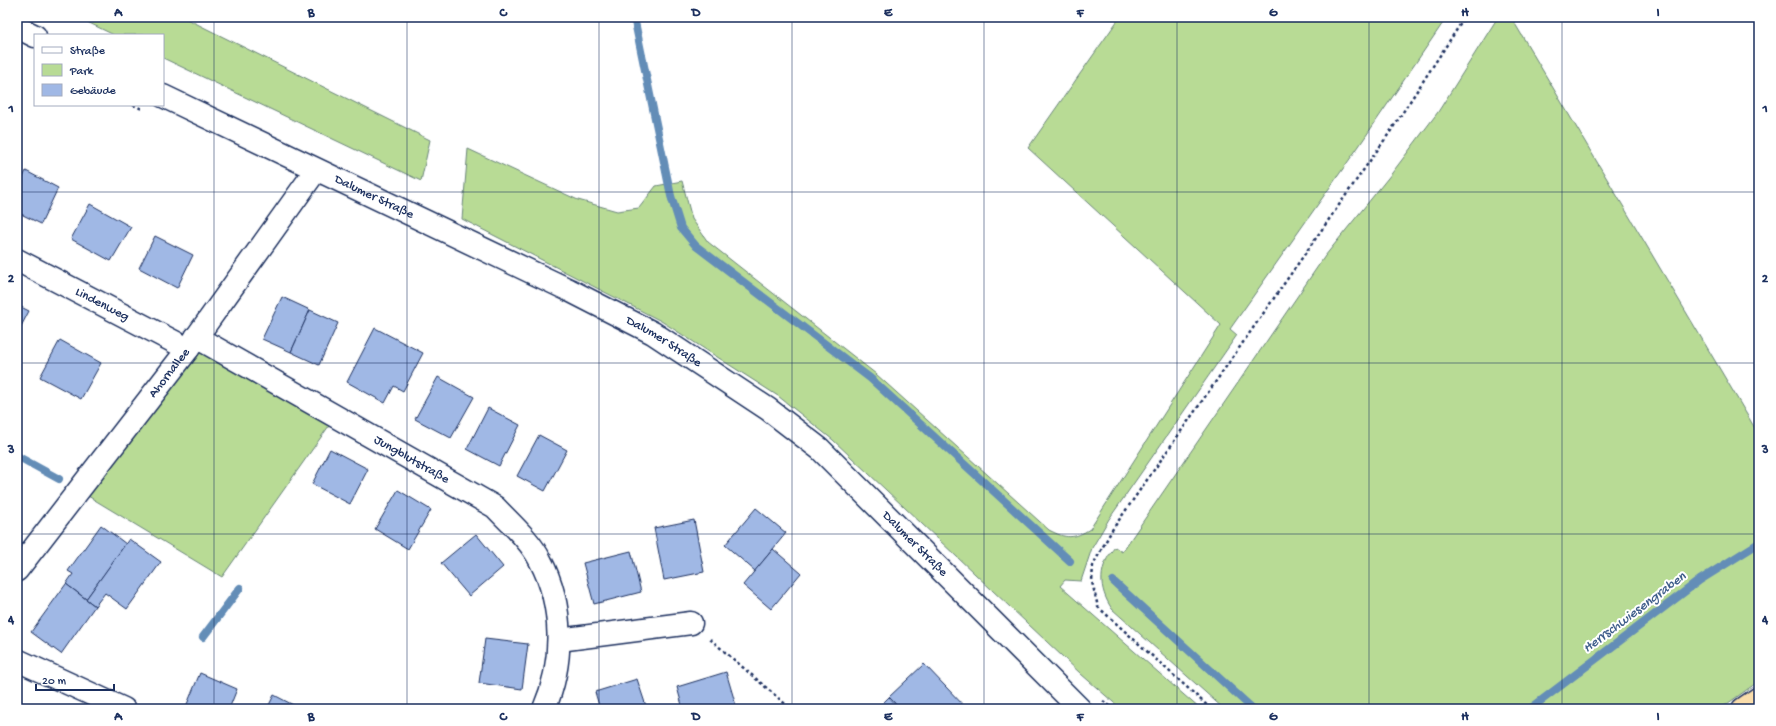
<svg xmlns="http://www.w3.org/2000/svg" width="1776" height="726" viewBox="0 0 1776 726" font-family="'Gochi Hand',sans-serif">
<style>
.green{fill:#b8db95;stroke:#6a857a}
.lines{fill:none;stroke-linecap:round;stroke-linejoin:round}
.stream{stroke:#648db7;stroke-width:8}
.building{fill:#a0b8e5;stroke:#1b2f5e}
.minor-casing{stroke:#1b2f5e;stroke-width:25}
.tertiary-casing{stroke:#1b2f5e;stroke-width:25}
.trunk-casing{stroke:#1b2f5e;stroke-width:25}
.path{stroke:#1b2f5e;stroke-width:2.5;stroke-dasharray:3 3;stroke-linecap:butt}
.minor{stroke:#fff;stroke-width:22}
.tertiary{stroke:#fff;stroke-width:22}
.trunk{stroke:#faddab;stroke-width:22}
.grid{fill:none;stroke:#1b2f5e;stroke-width:1;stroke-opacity:0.55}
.labels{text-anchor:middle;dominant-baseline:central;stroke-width:4;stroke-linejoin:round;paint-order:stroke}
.street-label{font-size:13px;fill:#1b2f5e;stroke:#fff}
.water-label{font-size:14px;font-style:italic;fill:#3f5e8b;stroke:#fff}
.neatline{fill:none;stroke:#1b2f5e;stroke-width:1.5}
.grid-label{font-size:13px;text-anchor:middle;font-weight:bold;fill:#1b2f5e}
</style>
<rect width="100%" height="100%" fill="#fff"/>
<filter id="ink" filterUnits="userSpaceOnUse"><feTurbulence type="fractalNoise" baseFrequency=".025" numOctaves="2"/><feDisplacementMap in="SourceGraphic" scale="8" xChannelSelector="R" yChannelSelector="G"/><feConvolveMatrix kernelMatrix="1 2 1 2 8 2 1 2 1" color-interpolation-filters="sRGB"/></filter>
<g filter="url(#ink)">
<g class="green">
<path d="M77,17H183L430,140L421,181L163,58V35H114Z"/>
<path d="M1120,17H1447L1359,146L1230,329L1237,335L1109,519L1092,548L1081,581L1065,580L1060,586L1200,709H1121L1081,674L833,440L778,396L661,321L462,219L468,149L578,200L617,211L639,208L656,186L682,181L692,219L708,242L876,374L1049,530C1066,539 1074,539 1090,529L1221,325L1028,148Z"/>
<path d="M1498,17H1511L1759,435V681L1720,709H1224L1112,609C1098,588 1098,567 1115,547L1122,552L1325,256L1392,173L1438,112Z"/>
<path d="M207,343L336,416L222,577L88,496Z"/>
</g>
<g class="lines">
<g class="stream">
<path d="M634,17L671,196L681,228L696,246L870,378L1070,561"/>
<path d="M17,456L59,479"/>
<path d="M1113,581L1253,709"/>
<path d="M203,637L240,588"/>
<path d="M1530,709L1700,580L1759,543"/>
</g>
</g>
<g class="building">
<path d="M26,171L58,188L41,224L17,212V190Z"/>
<path d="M90,204L131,227L111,261L71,239Z"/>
<path d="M155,236L193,255L177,288L139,268Z"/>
<path d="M282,297L310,310L291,352L262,339Z"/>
<path d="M17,305L29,311L17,334Z"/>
<path d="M310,310L338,323L319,365L291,352Z"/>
<path d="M375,328L423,353L403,391L394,386L385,403L347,382Z"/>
<path d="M60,340L101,363L81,399L40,377Z"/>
<path d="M438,377L474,397L451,438L415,419Z"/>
<path d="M488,408L520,425L499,466L467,449Z"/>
<path d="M539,435L567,450L545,491L517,476Z"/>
<path d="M330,449L368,469L350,504L312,484Z"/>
<path d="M398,490L431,510L408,549L375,529Z"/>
<path d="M756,508L786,533L755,571L725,545Z"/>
<path d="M694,520L704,572L664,580L654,528Z"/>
<path d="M101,525L126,544L86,599L66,584L73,574L68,571Z"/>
<path d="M476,534L503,567L469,596L441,563Z"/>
<path d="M129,539L161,562L127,609L105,593L95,606L86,599Z"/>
<path d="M773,549L801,573L771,609L743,585Z"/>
<path d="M631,551L641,592L594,604L583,563Z"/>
<path d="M66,584L95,606L61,654L31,632Z"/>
<path d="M485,639L528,644L522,689L479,683Z"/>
<path d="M924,664L967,709H900L889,697Z"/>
<path d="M726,672L737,709H683L677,687Z"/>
<path d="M200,673L237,689L229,709H185Z"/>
<path d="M637,679L647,709H600L595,692Z"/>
<path d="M274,695L301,709H267Z"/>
<path d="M889,697L900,709H877Z"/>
</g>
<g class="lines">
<g class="minor-casing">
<g id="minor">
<path id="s1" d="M17,260L188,349"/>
<path id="s2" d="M196,337L495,507C510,523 530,540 540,560C564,605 564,663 544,709"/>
<path id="s3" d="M17,570L188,349L316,170"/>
<path d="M559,640L691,623"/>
<path d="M17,660L124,709"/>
</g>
</g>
<g class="tertiary-casing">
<g id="tertiary">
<path d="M17,27L35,36"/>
<path id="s4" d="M163,96L569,290L653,333L768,409L820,449L1080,709"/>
</g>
</g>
<g class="trunk-casing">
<path id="trunk" d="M1743,709L1759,698"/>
</g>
<g class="path">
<path d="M133,105L142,109"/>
<path d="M710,639L791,709"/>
<path d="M1103,701L1114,709"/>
<path d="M1211,709L1098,607L1092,582L1093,565L1112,530L1390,132L1465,17"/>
</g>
<use href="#minor" class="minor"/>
<use href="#tertiary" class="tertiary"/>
<use href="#trunk" class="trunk"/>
</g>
</g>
<path class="grid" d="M214,17V709M407,17V709M599,17V709M792,17V709M984,17V709M1177,17V709M1369,17V709M1562,17V709M17,192H1759M17,363H1759M17,534H1759"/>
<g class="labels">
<g class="street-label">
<text stroke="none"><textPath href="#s4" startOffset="234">Dalumer Straße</textPath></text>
<text stroke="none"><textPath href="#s1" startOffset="96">Lindenweg</textPath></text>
<text stroke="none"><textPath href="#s4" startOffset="558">Dalumer Straße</textPath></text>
<text stroke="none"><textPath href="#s3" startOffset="249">Ahornallee</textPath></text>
<text stroke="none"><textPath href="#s2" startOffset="248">Jungblutstraße</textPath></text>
<text stroke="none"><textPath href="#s4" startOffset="882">Dalumer Straße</textPath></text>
</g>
<g class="water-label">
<text transform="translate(1635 613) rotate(-37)">Herrschwiesengraben</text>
</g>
</g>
<rect width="1776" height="726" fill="none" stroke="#fff" stroke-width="44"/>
<rect x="34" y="34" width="130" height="72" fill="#ffffff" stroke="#a4acbf"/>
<rect x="42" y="47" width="20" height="6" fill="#ffffff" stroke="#a4acbf"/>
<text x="70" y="54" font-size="12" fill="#1b2f5e">Straße</text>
<rect x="42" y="64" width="20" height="12" fill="#b8db95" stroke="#a4acbf"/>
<text x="70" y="74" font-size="12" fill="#1b2f5e">Park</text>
<rect x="42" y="84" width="20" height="12" fill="#a0b8e5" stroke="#a4acbf"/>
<text x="70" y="94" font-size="12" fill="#1b2f5e">Gebäude</text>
<path d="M36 684v6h78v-6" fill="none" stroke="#1b2f5e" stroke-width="2"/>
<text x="42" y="684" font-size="12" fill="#1b2f5e" stroke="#ffffff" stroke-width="3" paint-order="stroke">20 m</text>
<rect x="22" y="22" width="1732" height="682" class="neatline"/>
<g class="grid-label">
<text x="118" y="16">A</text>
<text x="311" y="16">B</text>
<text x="503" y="16">C</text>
<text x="696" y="16">D</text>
<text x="888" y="16">E</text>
<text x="1080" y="16">F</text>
<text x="1273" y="16">G</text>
<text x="1465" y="16">H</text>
<text x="1658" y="16">I</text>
<text x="11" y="112">1</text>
<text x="1765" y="112">1</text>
<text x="11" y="282">2</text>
<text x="1765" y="282">2</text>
<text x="11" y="453">3</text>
<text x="1765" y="453">3</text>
<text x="11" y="623">4</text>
<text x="1765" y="623">4</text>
<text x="118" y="720">A</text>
<text x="311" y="720">B</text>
<text x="503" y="720">C</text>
<text x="696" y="720">D</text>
<text x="888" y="720">E</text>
<text x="1080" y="720">F</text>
<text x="1273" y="720">G</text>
<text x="1465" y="720">H</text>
<text x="1658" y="720">I</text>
</g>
</svg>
